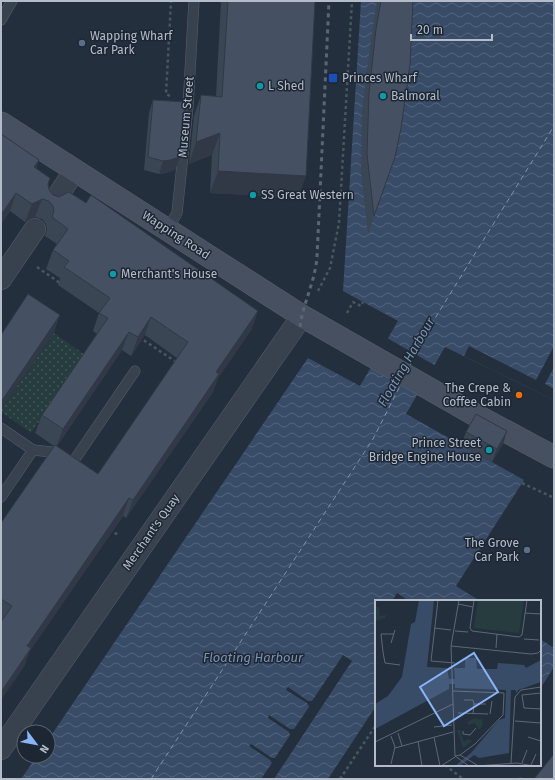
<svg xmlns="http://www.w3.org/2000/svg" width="555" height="780" viewBox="0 0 555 780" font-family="'Fira Sans',sans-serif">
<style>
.grass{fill:url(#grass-dots)}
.water{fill:url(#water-waves)}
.pier{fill:#242f3e}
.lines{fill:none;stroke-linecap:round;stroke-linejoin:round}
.ferry{stroke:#7c92b1;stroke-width:1;stroke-dasharray:5 4;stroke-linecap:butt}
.lane-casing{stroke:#565f6c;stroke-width:11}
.street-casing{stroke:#565f6c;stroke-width:22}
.secondary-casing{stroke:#565f6c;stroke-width:23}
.path{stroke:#44595c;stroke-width:2.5;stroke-dasharray:3 3;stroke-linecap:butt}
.lane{stroke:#38414e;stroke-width:10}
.street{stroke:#38414e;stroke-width:21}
.secondary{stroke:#465061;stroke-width:22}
.rail{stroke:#5a6575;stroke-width:3;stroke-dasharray:4 4;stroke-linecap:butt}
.wall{fill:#3b4654;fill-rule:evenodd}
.shaded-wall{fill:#303945}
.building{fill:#455162;stroke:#303945}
.service-dot{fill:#5c6f8a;stroke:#1d2633;stroke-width:1.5}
.transit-dot{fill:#1a4fb4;stroke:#1d2633;stroke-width:1.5}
.culture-dot{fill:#0f9aa8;stroke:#1d2633;stroke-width:1.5}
.food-dot{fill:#e8710a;stroke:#1d2633;stroke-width:1.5}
.labels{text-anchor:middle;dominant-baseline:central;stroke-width:3;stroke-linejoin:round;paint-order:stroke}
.poi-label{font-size:12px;fill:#b4bcc9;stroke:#1d2633;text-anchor:start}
.street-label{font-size:12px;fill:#b4bcc9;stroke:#1d2633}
.water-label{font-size:13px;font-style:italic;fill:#7c92b1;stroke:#1d2633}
.inset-river{fill:none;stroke:#394c67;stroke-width:2}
.inset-road{fill:none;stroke:#5e6776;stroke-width:1}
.view{fill:#8ab4f8;fill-opacity:0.15;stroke:#8ab4f8;stroke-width:2}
.inset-edge{fill:none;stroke:#b4bcc9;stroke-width:2}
</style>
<defs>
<pattern id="grass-dots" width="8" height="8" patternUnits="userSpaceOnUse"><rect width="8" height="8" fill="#263c3f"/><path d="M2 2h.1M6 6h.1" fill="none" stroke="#435659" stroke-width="1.8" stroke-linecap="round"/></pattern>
<pattern id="water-waves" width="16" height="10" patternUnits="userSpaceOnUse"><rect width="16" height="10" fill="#394c67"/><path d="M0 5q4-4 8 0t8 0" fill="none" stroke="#53647b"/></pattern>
</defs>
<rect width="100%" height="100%" fill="#242f3e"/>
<path class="grass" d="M54,333L88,357L58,394L31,433L1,412V410Z"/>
<g class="water">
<path d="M361,1H554V400L445,347L406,414L524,480L456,586L480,601H376V706L328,779H21L37,756H48V740L308,358L360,386L398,321L343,291Z"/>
<path d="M540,639L554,648V667L540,689Z"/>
</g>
<g class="pier">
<path d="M387,338L436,366L420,393L373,360Z"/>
<path d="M469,346L536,380L554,346V367L545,384L554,389V400L464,356Z"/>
<path d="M397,593L409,601H392Z"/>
<path d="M343,655L352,661L274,779H261L272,763L270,760L249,746L251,744L272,758H275L290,735L289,732L268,718L269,715L290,729H294L309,707L307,703L286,690L288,687L308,701H312Z"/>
</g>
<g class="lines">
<g class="ferry">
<path d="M410,365L429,328L554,126"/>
<path d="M151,779L373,439L401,384"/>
</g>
<g class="lane-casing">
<g id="lane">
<path d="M1,20L12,1"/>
<path d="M167,230L177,213L188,107L194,1"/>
<path d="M1,428L33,450L1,497"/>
<path d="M33,450L52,452L71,465L135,371"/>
</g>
</g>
<g class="street-casing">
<g id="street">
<path d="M53,203L75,170"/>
<path d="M1,279L35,229"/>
<path d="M1,749L302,316"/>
</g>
</g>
<g class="secondary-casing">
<path id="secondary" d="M1,123L302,316L470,412L554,457"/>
</g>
<g class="path">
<path d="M170,96L166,94L171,1"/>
<path d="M37,267L60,283"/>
<path d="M318,291L330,268L339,223L352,1"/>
<path d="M347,313L353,302L361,306L363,302"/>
<path d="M139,337L176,362"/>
<path d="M522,483L554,498"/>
<path d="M110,529L119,536"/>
<path d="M445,765L463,779"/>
<path d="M340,779L376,725"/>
</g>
<use href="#lane" class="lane"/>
<use href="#street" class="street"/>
<use href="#secondary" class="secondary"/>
<path class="rail" d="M300,327C303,303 315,282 317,257L329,1"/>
</g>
<g class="wall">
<path d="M221,1H315L298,198L210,193L212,155L189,164L194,116L201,95L216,96Z"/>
<path d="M377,1H413L374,216L368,234L361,172L362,111L370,47Z"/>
<path d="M153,100L180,157L175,170L166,173L159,174L144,170L149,113Z"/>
<path d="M1,134L39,160L36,169L48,184L49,190L53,195L252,329L218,378L213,392L126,518L123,516L29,652L24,667L1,622V523L54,446L35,433L42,415L97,334L93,331L99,313L58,285L60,278L46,269L53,250L57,244L45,236L47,229L46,224L42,219L35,217L25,222L10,211L1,224ZM145,335L177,358L98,474L57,446L122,350L131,356Z"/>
<path d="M466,432L503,444L492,462L461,445Z"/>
</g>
<g class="shaded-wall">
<path d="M220,133L212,155L189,164L196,142Z"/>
<path d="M180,157L175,170L166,173L159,174L163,161Z"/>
<path d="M39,160L32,178L34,167Z"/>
<path d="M218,171L306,176L298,198L210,193Z"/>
<path d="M16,193L10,211L1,224V215Z"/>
<path d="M42,199L35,217L25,222L32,204Z"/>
<path d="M258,311L252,329L218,378L213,392L126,518L133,500L216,372Z"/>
<path d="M60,315L54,333L1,410V402Z"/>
<path d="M151,317L145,335L131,356L138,337Z"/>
<path d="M129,332L122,350L56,447L63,429Z"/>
<path d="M507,431L503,444L492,462L497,449Z"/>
<path d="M129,498L123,516L29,652L24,667L1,700V692L27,646Z"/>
</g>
<g class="building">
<path d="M228,1H315L306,176L218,171L220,133L196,142L201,95L222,97Z"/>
<path d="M381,1H413L410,64L401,128L395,157L374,216L367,154L369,93L376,29Z"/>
<path d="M153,100L185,102L180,157L170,160L163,161L148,157Z"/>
<path d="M1,134L39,160L34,167L50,178L48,184L49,190L53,195L59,197L69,192L86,203L91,195L258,311L216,372L219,374L133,500L129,498L27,646L31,648L1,692V622L12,606L1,599V523L55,445L98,474L188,342L151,317L138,337L129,332L63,429L42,415L108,318L99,313L110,298L64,267L69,261L53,250L68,229L52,217L54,211L53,206L49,201L42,199L32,204L16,193L1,215Z"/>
<path d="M28,294L60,315L1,402V335Z"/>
<path d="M476,414L507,431L497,449L466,432Z"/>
<path d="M554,754V779H534Z"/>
<path d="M521,777L523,779H515Z"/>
</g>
<g class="service-dot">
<circle cx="82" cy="43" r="4"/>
<circle cx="527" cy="550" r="4"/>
</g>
<rect class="transit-dot" x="328" y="73" width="10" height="10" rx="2"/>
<g class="culture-dot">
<circle cx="260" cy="86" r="4"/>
<circle cx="383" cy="96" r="4"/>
<circle cx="253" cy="195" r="4"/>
<circle cx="113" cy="274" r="4"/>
<circle cx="489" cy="450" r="4"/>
</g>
<circle class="food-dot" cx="519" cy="395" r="4"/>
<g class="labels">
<g class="poi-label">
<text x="90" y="36">Wapping Wharf<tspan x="90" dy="14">Car Park</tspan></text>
<text x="342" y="78">Princes Wharf</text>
<text x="268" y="86">L Shed</text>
<text x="391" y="96">Balmoral</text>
<text x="261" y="195">SS Great Western</text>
<text x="121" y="274">Merchant's House</text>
<text x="511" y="388" text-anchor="end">The Crepe &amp;<tspan x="511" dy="14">Coffee Cabin</tspan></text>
<text x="481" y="443" text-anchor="end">Prince Street<tspan x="481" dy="14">Bridge Engine House</tspan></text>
<text x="519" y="543" text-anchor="end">The Grove<tspan x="519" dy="14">Car Park</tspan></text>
</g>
<g class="street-label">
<text transform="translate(186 117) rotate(-85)">Museum Street</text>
<text transform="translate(176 235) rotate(33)">Wapping Road</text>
<text transform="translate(151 532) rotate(-55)">Merchant's Quay</text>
</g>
<g class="water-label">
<text transform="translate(406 362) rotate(-60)">Floating Harbour</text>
<text x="253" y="657">Floating Harbour</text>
</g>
</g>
<g transform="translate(375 600)">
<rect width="166" height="166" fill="#242f3e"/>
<path d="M0,7H4L5,16L11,15L10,18L0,21ZM101,118L105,120L107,118L108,125L104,130L100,123L93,125V121ZM82,130H85L89,142L93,139L97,141L88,148Z" fill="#263c3f"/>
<path d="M103,0H149L144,33L99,28Z" fill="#263c3f"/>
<path d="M44,0H59L52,67L72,68L74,79H80L79,68H90V58H101L102,69H122L123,63L149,65L151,68L166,60V82L143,90L142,93L140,90H136L134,153L104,158L99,155L85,166H80L96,153L124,120L130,118L131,90L80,88V84H74V89L0,129V104L13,96L27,77L36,24L40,22Z" fill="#394c67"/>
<path class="inset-river" d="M54,0L49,20L43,72L48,80L129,81L166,71M0,118L23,104L40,87L48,20L53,0"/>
<path class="inset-road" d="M63,0L56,61L80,63M99,0L95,28L97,31L144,37L147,35L152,0M83,4L98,7M150,13L166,14M59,28L76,30M80,31L93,32M19,34H6L8,52L10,63L25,65M149,39L164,40M16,43L20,30M76,46L156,54L163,53L166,50M121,48L122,34M78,91L129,93L128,115L100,144L85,155M166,93L147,95L149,108L166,109M89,100H98L99,104M83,113L113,114M98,114L99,104H111M115,114L117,101M140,121L166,123M59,127L77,125M88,131V134L95,135L101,128M23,133L27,146M16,136L20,147L16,164M59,137L65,166M153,137L166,141M43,141L47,166M0,142L78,104M20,148L78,132M80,156L76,46L84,0M80,156L85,155L102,165M80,156L94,166M136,163L140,97L146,90L166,87M147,163L152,150M156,165L161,154M66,166L80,157M101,166L142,163L159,166"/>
<path class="view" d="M99,53L123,92L69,126L45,87Z"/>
<rect width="166" height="166" class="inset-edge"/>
</g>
<rect width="555" height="780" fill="none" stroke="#b4bcc9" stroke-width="4"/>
<g transform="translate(36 744) rotate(122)"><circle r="19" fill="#1d2633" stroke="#59626f"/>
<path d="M0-3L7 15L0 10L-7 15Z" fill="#8ab4f8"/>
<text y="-6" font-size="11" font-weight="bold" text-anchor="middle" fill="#b4bcc9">N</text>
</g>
<path d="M411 34v6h81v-6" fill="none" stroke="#b4bcc9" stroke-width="2"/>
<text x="417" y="34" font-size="12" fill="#b4bcc9" stroke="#1d2633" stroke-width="3" paint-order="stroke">20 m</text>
</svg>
